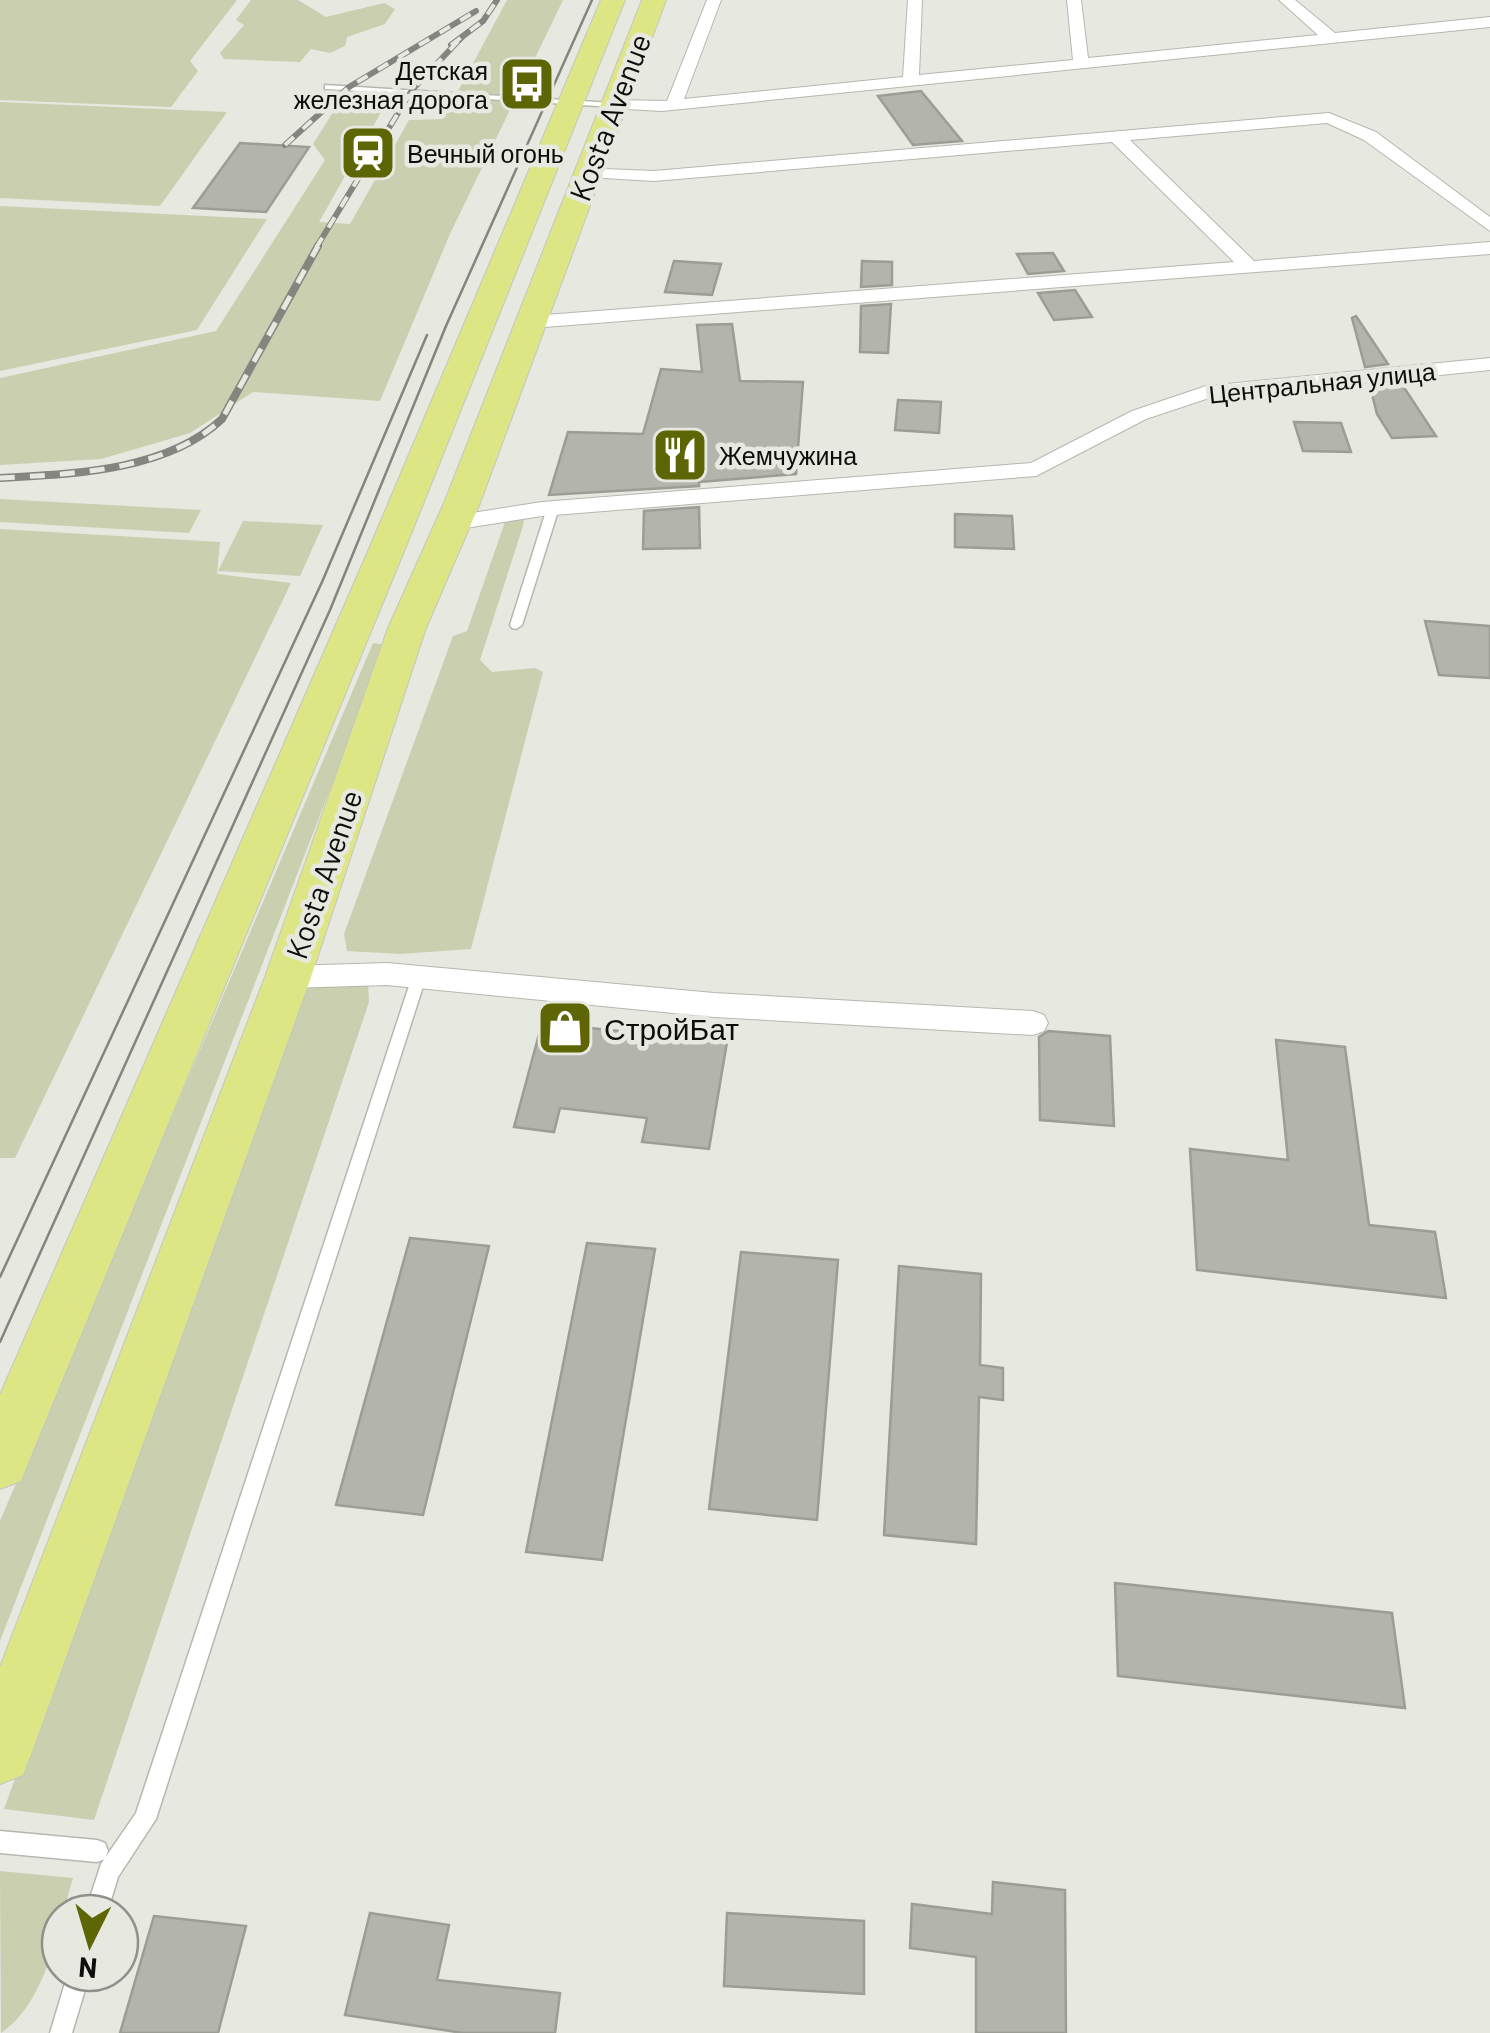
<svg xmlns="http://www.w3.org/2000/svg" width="1490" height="2033" viewBox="0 0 1490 2033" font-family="Barlow,sans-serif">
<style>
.green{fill:#cacfb0}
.building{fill:#b3b5ad;stroke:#9c9e96;stroke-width:2.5}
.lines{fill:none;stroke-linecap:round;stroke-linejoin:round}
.service-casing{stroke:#b6b7af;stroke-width:3}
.minor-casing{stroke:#b6b7af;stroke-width:2}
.primary-casing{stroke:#c5c5c4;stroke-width:2}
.service{fill:#fff;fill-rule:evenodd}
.minor{fill:#fff;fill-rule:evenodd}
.primary{fill:#dde685;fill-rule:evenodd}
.tram{stroke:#84857f;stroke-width:2.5}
.rail-far1-casing{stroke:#84857f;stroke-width:6}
.rail-casing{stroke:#84857f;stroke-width:8}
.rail-far1{stroke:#e7e8e0;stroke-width:4;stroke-dasharray:12;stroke-linecap:butt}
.rail{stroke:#e7e8e0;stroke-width:5;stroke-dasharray:15;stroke-linecap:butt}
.labels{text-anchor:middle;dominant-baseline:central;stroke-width:9;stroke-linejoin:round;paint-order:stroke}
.far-poi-label{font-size:25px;fill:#0d0e0b;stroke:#e7e8e0;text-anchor:start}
.far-street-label{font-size:25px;fill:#0d0e0b;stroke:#e7e8e0}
.street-label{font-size:30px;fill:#0d0e0b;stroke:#e7e8e0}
.poi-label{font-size:30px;fill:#0d0e0b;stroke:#e7e8e0;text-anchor:start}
</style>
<rect width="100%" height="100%" fill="#e7e8e0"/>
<g class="green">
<path d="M0,0H237L190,61L198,71L171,107L0,100Z"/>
<path d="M251,0H298L326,17L384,3L395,9L385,24L347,37L345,46L330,53L311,49L300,62L224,59L220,53L244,25L236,20Z"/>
<path d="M507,0H563L450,234L380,401L253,392L190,433L101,459L0,465V378L216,331L325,160L313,144L342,98L392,93L319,222L350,224L409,120L443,119Z"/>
<path d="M0,102L227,112L160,206L0,198Z"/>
<path d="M0,206L267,219L197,330L0,371Z"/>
<path d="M0,499L201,510L189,533L0,522Z"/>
<path d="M513,518L524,520L523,526L480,660L492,672L535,668L543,672L471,949L400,954L347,951L344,934L453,636L467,631L505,522Z"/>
<path d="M243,521L323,525L300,576L218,571Z"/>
<path d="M0,529L220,542L217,574L291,583L15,1158H0Z"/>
<path d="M373,643L386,645L0,1641V1521Z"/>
<path d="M368,984L369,1002L94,1820L4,1809L298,997L308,985Z"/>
<path d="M0,1871L73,1878C58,1927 47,2002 1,2033Z"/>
</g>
<g class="building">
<path d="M921,91L962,141L913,145L878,96Z"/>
<path d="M240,143L309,147L266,212L193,208Z"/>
<path d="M1053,253L1064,271L1028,274L1017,254Z"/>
<path d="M674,261L721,264L712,295L665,292Z"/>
<path d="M862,261L892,262V285L861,287Z"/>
<path d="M1075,290L1092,317L1054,320L1038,293Z"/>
<path d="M891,304L888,353L860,352L861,306Z"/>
<path d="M1356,316L1388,364L1365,367L1352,318Z"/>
<path d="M732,324L740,381L803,382L796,474L699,482V486L549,495L568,432L643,434L661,369L702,372L697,325Z"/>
<path d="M1401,383L1436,436L1392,438L1377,414L1370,386Z"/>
<path d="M898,400L941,402L939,433L895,430Z"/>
<path d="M1294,422L1341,423L1351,452L1303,451Z"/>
<path d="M699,507L700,548L643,549L644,511Z"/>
<path d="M955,514L1012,516L1014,549L955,547Z"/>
<path d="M1425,621L1490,626V678L1439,675Z"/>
<path d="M542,1023L727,1042L709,1149L642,1142L647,1118L560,1108L554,1132L514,1127Z"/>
<path d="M1048,1031L1110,1036L1114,1126L1040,1120L1039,1037Z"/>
<path d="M1276,1040L1345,1047L1369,1225L1435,1232L1446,1298L1197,1270L1190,1149L1288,1160Z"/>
<path d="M410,1238L489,1246L423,1515L336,1505Z"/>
<path d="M587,1243L655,1249L602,1560L526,1552Z"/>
<path d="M741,1252L838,1260L817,1520L709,1509Z"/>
<path d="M899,1266L981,1274L980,1365L1003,1368V1400L979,1397L976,1544L884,1535Z"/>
<path d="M1115,1583L1392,1613L1405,1708L1118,1676Z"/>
<path d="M993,1882L1065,1890L1066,2033H976V1957L910,1948L912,1904L992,1914Z"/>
<path d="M370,1913L449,1925L437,1980L560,1993L555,2033H463L345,2015Z"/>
<path d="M727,1913L864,1921V1994L724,1986Z"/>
<path d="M154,1916L246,1926L218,2033H120Z"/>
</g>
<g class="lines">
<g class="service-casing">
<g id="service">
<path d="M325,85L613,103L617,105L613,107L328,89H325Z"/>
<path d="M553,505L559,508L522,625L516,629L512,628L510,625L547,508Z"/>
<path d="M419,971L426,977L156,1819L118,1877L107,1913H85L101,1864L136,1813L412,977Z"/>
<path d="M0,1831L97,1840L105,1843L108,1851L105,1859L97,1862L0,1853Z"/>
<path d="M68,1973H90L72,2033H50Z"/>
</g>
</g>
<g class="minor-casing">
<g id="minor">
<path d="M707,0H721L684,99L903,77L908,0H922L919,75L1073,60L1067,0H1081L1088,58L1318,35L1279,0H1295L1335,33L1490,17V27L662,111L607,108L605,105L613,100L667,101Z"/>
<path d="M1329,113L1376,132L1490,217V231L1364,140L1327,123L1130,140L1254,261L1490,242V254L532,328L522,322L532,316L1234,262L1112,142L654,181L586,177L577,172L580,168L654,171Z"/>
<path d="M1490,358V370L1209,398L1146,419L1036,476L542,516L453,530L442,523L453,516L542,502L1031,463L1132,411L1206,386Z"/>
<path d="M387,963L714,993L1033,1011L1044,1015L1048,1023L1044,1031L1033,1035L714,1017L387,985L288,988L278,985L273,977L278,969L288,966Z"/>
</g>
</g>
<g class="primary-casing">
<g id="primary">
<path d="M601,0H625L405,549L29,1461L21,1481L0,1489V1395L369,549Z"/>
<path d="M642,0H666L480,503L426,628L311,977L32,1752L23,1775L0,1784V1667L265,977L388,628L444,503Z"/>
</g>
</g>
<use href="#service" class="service"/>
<use href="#minor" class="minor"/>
<use href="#primary" class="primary"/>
<g class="tram">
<path d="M0,1277L322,582L427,335"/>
<path d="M0,1342L330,610L446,326L592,0"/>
</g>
<g class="rail-far1-casing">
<g id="rail-far1">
<path d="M451,45L483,21L497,0"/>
<path d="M285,145L349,87L476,11"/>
<path d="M316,248L412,90L462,37"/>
</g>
</g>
<g class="rail-casing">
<path id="rail" d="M0,478C73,474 167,471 222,419L318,246"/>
</g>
<use href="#rail-far1" class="rail-far1"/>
<use href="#rail" class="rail"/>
</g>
<defs>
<g id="bus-square" transform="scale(2.875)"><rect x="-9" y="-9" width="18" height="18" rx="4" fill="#5d6504" stroke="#e7e8e0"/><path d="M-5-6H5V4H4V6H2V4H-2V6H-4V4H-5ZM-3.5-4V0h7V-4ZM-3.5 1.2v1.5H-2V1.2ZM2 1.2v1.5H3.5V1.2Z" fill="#fff"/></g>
<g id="station-square" transform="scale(2.875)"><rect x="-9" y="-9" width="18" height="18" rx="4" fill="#5d6504" stroke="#e7e8e0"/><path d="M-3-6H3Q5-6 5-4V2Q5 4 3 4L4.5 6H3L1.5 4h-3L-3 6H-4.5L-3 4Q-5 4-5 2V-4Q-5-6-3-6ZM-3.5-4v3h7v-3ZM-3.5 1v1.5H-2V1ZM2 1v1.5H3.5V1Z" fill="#fff"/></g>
<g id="restaurant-square" transform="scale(2.875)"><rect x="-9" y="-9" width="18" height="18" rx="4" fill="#5d6504" stroke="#e7e8e0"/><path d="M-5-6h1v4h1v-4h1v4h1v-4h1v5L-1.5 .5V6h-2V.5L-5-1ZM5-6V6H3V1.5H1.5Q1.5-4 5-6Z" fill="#fff"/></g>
<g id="shop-square" transform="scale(2.875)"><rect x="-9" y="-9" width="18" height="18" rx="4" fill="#5d6504" stroke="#e7e8e0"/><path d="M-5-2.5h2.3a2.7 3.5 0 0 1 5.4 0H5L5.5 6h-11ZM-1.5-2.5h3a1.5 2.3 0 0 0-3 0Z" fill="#fff"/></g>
</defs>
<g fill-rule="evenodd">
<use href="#bus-square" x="527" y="84"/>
<use href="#station-square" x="368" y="153"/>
<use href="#restaurant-square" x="680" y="455"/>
<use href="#shop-square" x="565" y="1028"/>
</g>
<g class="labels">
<g class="far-poi-label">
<text x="488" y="70" text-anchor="end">Детская<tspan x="488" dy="29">железная дорога</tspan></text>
<text x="407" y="153">Вечный огонь</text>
<text x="719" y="455">Жемчужина</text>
</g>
<g class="far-street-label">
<text transform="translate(1322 382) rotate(-6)">Центральная улица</text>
</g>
<g class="street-label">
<text transform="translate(609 117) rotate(-69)">Kosta Avenue</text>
<text transform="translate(323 874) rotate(-71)">Kosta Avenue</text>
</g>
<g class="poi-label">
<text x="604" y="1028">СтройБат</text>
</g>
</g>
<g transform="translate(90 1943) rotate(185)"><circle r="48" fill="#e7e8e0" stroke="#90918b" stroke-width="2.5"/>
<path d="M0-8L18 38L0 25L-18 38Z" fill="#5d6504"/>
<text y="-15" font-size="28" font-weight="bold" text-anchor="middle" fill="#0d0e0b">N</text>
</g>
</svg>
